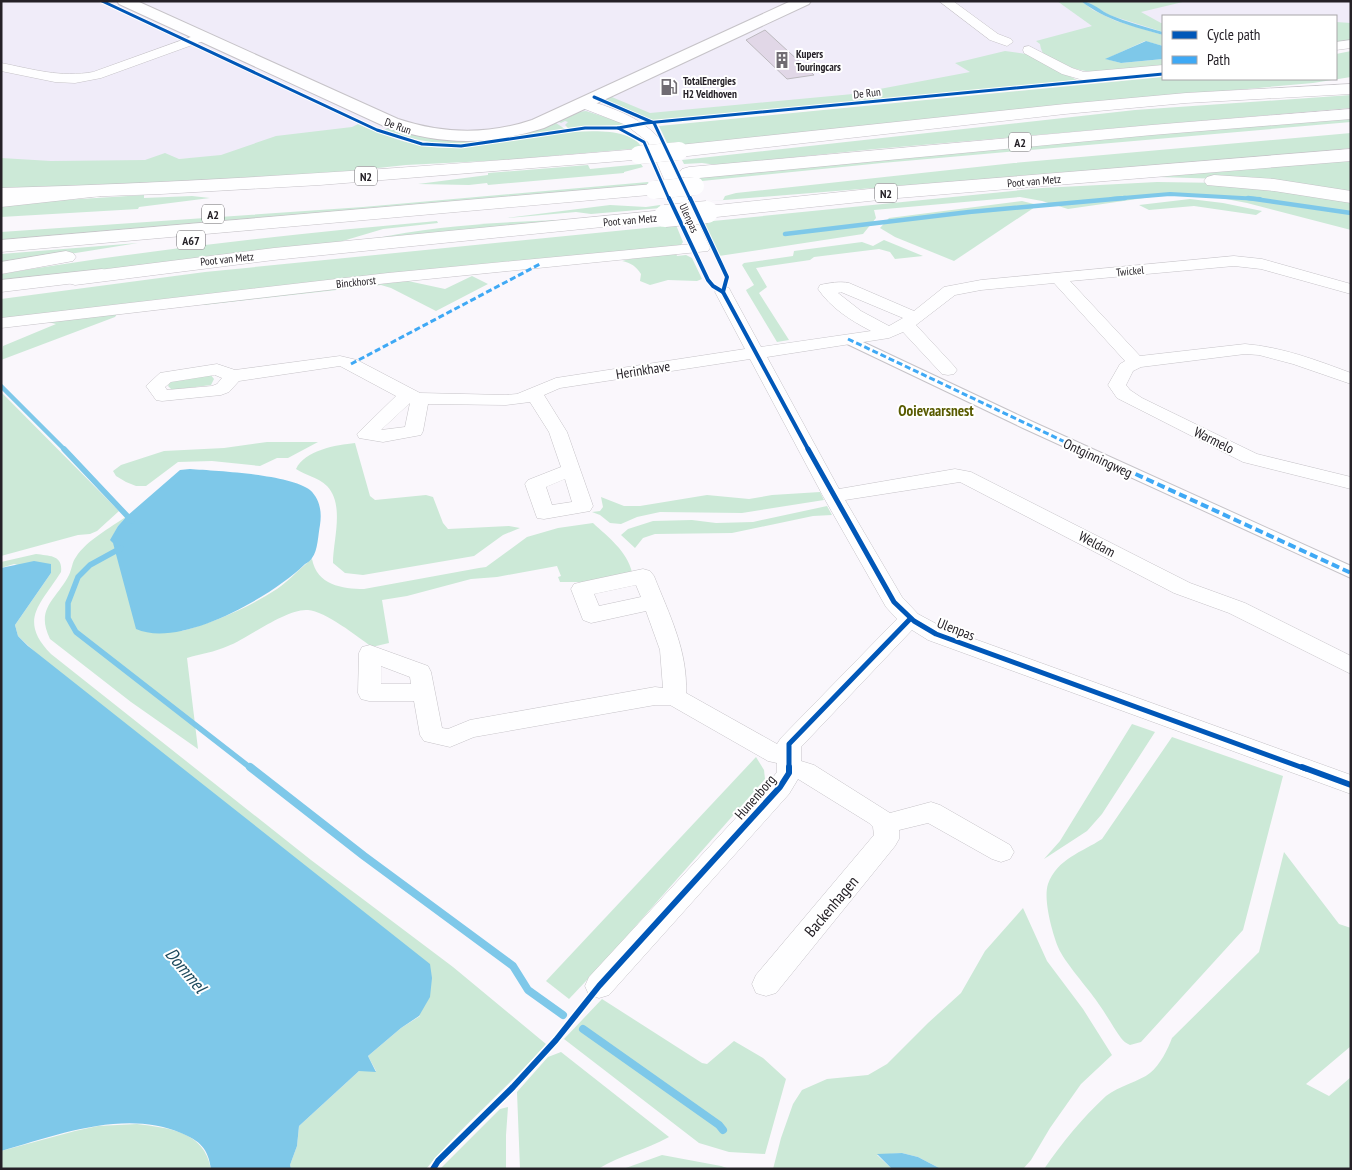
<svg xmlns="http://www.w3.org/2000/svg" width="1352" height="1170" viewBox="0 0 1352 1170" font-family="'PT Sans Narrow',sans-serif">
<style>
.industrial{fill:#f0ecf9}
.green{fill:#cce9d7}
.water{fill:#7ec8e9}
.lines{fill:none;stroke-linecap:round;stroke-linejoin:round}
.stream-far3{stroke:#7ec8e9;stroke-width:4}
.stream-far2{stroke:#7ec8e9;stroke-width:4.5}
.stream-far1{stroke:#7ec8e9;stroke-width:5.5}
.stream{stroke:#7ec8e9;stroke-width:8}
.building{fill:#e1d7e7;stroke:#bcb9be}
.pedestrian-casing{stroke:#c6c3c8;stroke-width:2}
.minor-casing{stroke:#c6c3c8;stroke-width:1}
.tertiary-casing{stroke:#c6c3c8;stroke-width:2}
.trunk-casing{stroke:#c6c3c8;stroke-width:1}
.motorway-casing{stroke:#c6c3c8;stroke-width:1}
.pedestrian{fill:#fefeff;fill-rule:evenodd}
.minor{fill:#fefeff;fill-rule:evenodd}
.tertiary{fill:#fefeff;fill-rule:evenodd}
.trunk{fill:#fefeff;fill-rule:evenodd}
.motorway{fill:#fefeff;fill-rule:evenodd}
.trunk-bridge-far1-casing{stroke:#c6c3c8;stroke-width:18;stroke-linecap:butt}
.trunk-bridge-casing{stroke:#c6c3c8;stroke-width:23;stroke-linecap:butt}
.motorway-bridge-casing{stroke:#c6c3c8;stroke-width:18;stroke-linecap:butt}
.trunk-bridge-far1{stroke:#fefeff;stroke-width:18}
.trunk-bridge{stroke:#fefeff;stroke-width:22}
.motorway-bridge{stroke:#fefeff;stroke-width:18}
.quiet-far1{stroke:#3fa9f5;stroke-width:3;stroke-dasharray:6 3;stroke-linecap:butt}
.quiet{stroke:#3fa9f5;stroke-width:4;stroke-dasharray:8 4;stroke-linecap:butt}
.cycleway-far3-casing{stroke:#fff;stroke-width:5}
.cycleway-far2-casing{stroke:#fff;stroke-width:6}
.cycleway-far1-casing{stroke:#fff;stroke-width:8}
.cycleway-casing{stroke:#fff;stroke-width:9}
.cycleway-far3{stroke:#0057b8;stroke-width:3}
.cycleway-far2{stroke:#0057b8;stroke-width:4}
.cycleway-far1{stroke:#0057b8;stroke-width:5}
.cycleway{stroke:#0057b8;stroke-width:6}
.labels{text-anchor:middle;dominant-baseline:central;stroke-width:4;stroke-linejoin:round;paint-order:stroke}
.far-poi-label{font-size:11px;font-weight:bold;fill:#252127;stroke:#fff;text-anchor:start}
.far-street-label{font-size:11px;fill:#252127;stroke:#fff}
.shield{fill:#fff;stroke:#666468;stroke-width:1}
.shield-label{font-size:12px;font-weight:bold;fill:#252127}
.street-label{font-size:14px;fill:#252127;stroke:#fff}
.neighbourhood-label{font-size:15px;font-weight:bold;fill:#595b01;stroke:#fff}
.near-street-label{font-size:16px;fill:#252127;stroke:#fff}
.near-water-label{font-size:18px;font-style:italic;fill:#1f4b5e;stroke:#fff}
</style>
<rect width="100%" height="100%" fill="#faf7fc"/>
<path class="industrial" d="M1,1H1351V26L1336,25V16H1163V26L965,90L266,154L35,167L1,162Z"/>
<g class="green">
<path d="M1057,1H1081L1093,10L1116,21L1163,35V46L1145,41L1106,59L1121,63L1163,59V67C1127,70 1090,79 1057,62C1046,56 1042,56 1040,44L1036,41L1092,26Z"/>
<path d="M1086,1H1187L1141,12L1161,23H1163V32L1109,15Z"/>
<path d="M1336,22L1351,23V40L1336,43Z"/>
<path d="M1005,51L1026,54L1077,80L662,121L651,120L603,99L607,95L650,113L853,94L970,72L955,63Z"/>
<path d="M1351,51V77L1313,83L1068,105L687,145H668L659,126L1163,77L1336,79V54Z"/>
<path d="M1351,95V108L875,149L717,165L702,163L684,164L682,160L1135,110Z"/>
<path d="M586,111L626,124C607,127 588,125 568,128L565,125L568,122L565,121L561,123L555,120L578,112Z"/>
<path d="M1351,118V122L882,163L692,182L690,178L1154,134Z"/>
<path d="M553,121L565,129C501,139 447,156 384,129H396L436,139Z"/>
<path d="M358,124C388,137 416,148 450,148C488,149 623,110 642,148L506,160L406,165L323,174L1,190V158L51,161L145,160L165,153L179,159L221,155L276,136L352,127Z"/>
<path d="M1351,133V148L1318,152L700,202L723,200L725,196L736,193L1014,163Z"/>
<path d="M1351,158V195L1224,179L1158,177Z"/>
<path d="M641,164L643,167L624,172V173L488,185L487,183L469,185L418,184L488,175V173L588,165L590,169Z"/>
<path d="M648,182L651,187L1,242V232L363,207Z"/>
<path d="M1157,182L1224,183L1351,199V230L1247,203L1205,195L1158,196L1068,209L1042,201L1020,197L874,210L876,218L863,234L719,256L703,222L1042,188Z"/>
<path d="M144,195V198L192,196L210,198L139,207L138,209L1,217V204Z"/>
<path d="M1190,199L1223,203L1262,211L1256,215L1194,206L1149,210L1139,205Z"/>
<path d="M1022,201L1038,205L954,261L895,237L880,228L889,218Z"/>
<path d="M610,205L646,207L660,205L661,208L591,214L576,212L507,218Z"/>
<path d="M593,219L372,239C444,224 520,221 593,219Z"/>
<path d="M437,221L438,223L383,229L336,243L1,281V274C146,250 291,234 437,221Z"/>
<path d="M676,225L683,242L681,245L1,320V299L205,272Z"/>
<path d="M884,240L923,256L895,259L890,252L879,249L814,257L810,260L756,268L767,287L759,293L789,340L777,342L747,292L746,290L754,285L742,265L744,263L793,256L794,251L862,242L873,246Z"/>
<path d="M138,243L1,265V254Z"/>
<path d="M676,253L677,256L686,255L692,258L702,279L697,281L668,280L650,285L640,281L641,274C636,266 631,263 622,261L641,256Z"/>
<path d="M472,276L488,284L436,311L391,288L381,285L204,305L202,302L408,281L445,289Z"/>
<path d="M117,314L115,317L1,360L3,346L56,324L48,322Z"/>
<path d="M210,374L214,379L211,385L172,390L168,386L172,379Z"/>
<path d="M1,392L119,511L97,531L90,534L78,535L1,556Z"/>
<path d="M267,442H318L288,458H277L260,466L212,461L178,462L146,486H136L126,482L116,476L113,471L121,465L164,451L224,448Z"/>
<path d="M355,443L370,496L375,500L426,495L433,497L443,523L448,529L509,526L520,528L503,535L474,556L363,575L345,573L333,563C333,540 345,505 327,486C318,477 306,476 296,469C305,450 336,445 355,443Z"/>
<path d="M820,492L824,500L742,513L660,512L637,517L621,524L610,523L600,515L592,512L600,511L603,507L601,497L624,506H640L707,495L749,499L772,495Z"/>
<path d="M827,506L832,515L813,516L732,533L655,534L643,538L635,548L621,535L628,529L653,521L692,520L716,523L753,522Z"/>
<path d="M127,516L118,526L111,540L182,631C215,622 248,608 277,589C290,580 300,568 312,559C317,585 342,589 364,589L479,568L486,567L527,537L558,528L593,523C608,537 627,551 632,572L590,582H560L558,577L561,576L557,566L497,577L471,579L407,596L382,600L389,643L372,647C358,637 325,611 308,610C287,608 248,638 228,646C215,652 200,654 187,658L198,749L131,702L50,639C35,608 56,600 69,575C72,569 72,562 76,557C87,540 110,528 127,516Z"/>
<path d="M36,554C50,556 63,555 61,572C40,605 18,620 51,654L311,860L453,967L546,1044C508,1088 463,1124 426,1169H291L290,1165L297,1146L299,1126L359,1071H376L368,1056L401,1028L420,1016L18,636L15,625L51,573L14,564L1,568V562Z"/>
<path d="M1132,724L1155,732L1102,814L1087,831L1044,859L1060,841Z"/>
<path d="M1172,737L1283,776L1243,930L1141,1042L1130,1045C1126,1043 1123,1041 1121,1038C1113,1027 1106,1014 1098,1003C1088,988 1064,962 1058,947C1052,932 1043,899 1048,884C1057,859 1082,852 1102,839Z"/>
<path d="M756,757L764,770L765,779L604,962L569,999L546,981Z"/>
<path d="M1284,852L1339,924L1351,928V1046L1306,1084L1329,1096L1351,1077V1169H1044C1062,1143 1082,1118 1106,1096C1119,1086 1140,1081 1150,1073C1160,1065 1168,1049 1172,1038L1259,952Z"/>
<path d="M1023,908L1047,961L1083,1009L1112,1055L1081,1084L1050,1128L1031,1160L1023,1169H941L918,1157L902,1153L877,1155L892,1169H773L781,1138L793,1104L802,1090L827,1079L868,1075L887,1064L928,1023L961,993L985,951Z"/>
<path d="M602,999L702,1063L707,1064L734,1041L763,1058L786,1079L765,1154L729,1152L699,1143L564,1039Z"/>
<path d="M561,1052L669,1137C646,1150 620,1155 598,1169H520L517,1092L548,1057Z"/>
<path d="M508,1107L506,1135V1169H440L500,1109Z"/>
<path d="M137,1124C169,1128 204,1131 211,1169H1V1151L75,1131L98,1126Z"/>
<path d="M662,1155L721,1166L730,1169H623Z"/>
</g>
<g class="water">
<path d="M1081,1C1091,1 1101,11 1110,15C1127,22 1145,27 1163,32V35C1135,27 1105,20 1081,1Z"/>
<path d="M1146,41L1163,46V59L1121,63L1105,59Z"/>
<path d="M190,469C217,471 289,474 310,490C320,499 322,512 320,525C318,535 318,550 312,558C311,561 306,563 304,565C272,596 181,649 136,629L113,543L110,540L118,526L127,516L180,470Z"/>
<path d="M34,561L51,564V573L15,625L18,636L28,646L430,964L432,978L430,997L419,1016L401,1028L368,1056L376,1072L359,1071L299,1126L297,1146L290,1165L291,1169H211C208,1148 200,1141 181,1133C124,1109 58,1135 1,1151V568Z"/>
<path d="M902,1153L918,1157L941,1169H892L877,1154Z"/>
</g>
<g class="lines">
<path class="stream-far3" d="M1111,199L1170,194L1260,199"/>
<g class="stream-far2">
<path d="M1248,198L1351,213"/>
<path d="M785,234L969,212L1125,198"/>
<path d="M1,386L66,451"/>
</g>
<g class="stream-far1">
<path d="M64,449L132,521"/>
<path d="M121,548L90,565L78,577L68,603V618L76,632L252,769"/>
</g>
<g class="stream">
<path d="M250,767L364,856L513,966L528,990L563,1015"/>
<path d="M583,1029L719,1125L723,1130"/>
</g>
</g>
<path class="building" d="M765,30L814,75L787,79L746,40Z"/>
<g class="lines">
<g class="pedestrian-casing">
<path id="pedestrian" d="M848,335L1033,422L1351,566V578L1023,428L843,342L841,339Z"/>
</g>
<g class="minor-casing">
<g id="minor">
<path d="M939,1H953L998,34L1011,39L1013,42L1007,46L990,40Z"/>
<path d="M202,33L208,37L206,40L101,78L75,83L55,82L1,71V63C32,69 61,78 93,72Z"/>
<path d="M1351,40V48L1336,50V42Z"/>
<path d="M1029,46L1072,68L1084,72L1163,65V73L1083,80L1062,74L1024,53L1023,50L1024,47Z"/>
<path d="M582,99C609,106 640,117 659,138L710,248L708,251L388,283L1,328V318L388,273L692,244L648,142L626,125L577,106L575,103L577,100Z"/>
<path d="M1234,256L1262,259L1351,284V294L1261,269L1234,266L1070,281L1140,356L1245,344C1282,347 1316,360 1351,373V384L1293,364L1259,355L1245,354L1141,367L1133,371L1126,385L1130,390L1142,398L1257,454L1351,477V489L1243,462L1117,398L1108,385L1120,364L1125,361L1054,283L981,290L955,295L916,325L954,366L957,370L954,374L948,375L942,374L903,332L889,338L767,357L839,489L955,469L971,472L1190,583L1245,603L1351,656V674L1229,613L1174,593L960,482L845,500L902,597L918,614L944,628L1351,775V794L928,640L912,630L801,747V761L814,765L890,813L931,802L940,805L1010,845L1014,852L1010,859L1001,862L992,859L928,823L899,830V839L895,846L776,993L766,996L756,993L752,984L756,975L874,835L873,827L869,823L798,779L789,794L609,995L599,998L589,995L585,986L589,977L771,780L777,772V763L768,761L670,705H655L474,737L450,747L424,741L420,735L414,701H369L361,699L358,693L359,653L362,647L370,645L428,666L431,672L442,728L448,729L470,720L655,687L663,688L660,650L646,611L591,623L583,620L571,589L574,584L582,582L643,569L650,571L654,576C669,614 688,651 686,693L777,744L781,738L897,619L886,607L823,496L750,359L560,388L544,395L567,432L593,506L590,511L544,519L537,518L525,484L528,480L561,467L549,432L530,402L506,405L428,404L423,431L421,435L383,442L359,438L357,434L396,396L340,366L239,381L229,392L221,395L162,401L156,400L146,386L160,373L166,372L217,364L235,370L340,356L357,360L420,393L506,395L517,394L556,378L745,349L715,292L717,288H729L731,292L761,347L871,331C850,320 831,308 818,289L820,285C829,283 840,281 849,283L914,311L944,287L981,280ZM841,292L903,318L889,326L861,311L838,293ZM215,375L222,378L217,384L212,386L167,390L165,387L171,382ZM410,403L405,427L381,430ZM565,479L572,502L552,505L546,487ZM636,585L641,597L599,606L594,594ZM381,666L410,677L411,684H381Z"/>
</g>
</g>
<g class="tertiary-casing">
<path id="tertiary" d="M117,1H137L398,119C443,134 487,135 532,120L791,1H811L809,4L544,128C487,146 442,145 386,127L119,4Z"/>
</g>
<g class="trunk-casing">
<g id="trunk">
<path d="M1351,84V94L1186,103L1065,114L679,157L672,155L670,151L672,147L679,145L1065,104L1186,93Z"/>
<path d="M639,149L646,151L648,155L646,159L320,185L161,194L1,200V188C214,182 427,167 639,149Z"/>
<path d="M1351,149V161L898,198L707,218L700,216L697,212L700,208L707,206L898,186Z"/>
<path d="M1214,175L1274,179L1351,191V203L1274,191L1207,185L1204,181L1207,177Z"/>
<path d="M665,210L672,212L675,216L672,220L274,260L75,285L68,283L64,279L68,275L75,273L274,248Z"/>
</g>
</g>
<g class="motorway-casing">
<g id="motorway">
<path d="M1351,109V119L1152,135L689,179L682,177L679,173L682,169L689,167L1152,125Z"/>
<path d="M654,184L661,186L664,190L661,194L1,252V240Z"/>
<path d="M94,186L101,188L104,192L101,196L1,207V195Z"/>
<path d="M66,251L73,253L76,257L73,261L1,274V262Z"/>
<path d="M102,269L109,271L113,275L109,279L1,292V280Z"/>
</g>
</g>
<use href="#pedestrian" class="pedestrian"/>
<use href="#minor" class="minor"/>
<use href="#tertiary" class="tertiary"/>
<use href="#trunk" class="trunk"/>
<use href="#motorway" class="motorway"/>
<g class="trunk-bridge-far1-casing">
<path id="trunk-bridge-far1" d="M639,155L679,151"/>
</g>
<g class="trunk-bridge-casing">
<path id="trunk-bridge" d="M665,216L707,212"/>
</g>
<g class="motorway-bridge-casing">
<path id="motorway-bridge" d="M654,190L695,186"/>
</g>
<use href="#trunk-bridge-far1" class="trunk-bridge-far1"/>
<use href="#trunk-bridge" class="trunk-bridge"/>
<use href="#motorway-bridge" class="motorway-bridge"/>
<g class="quiet-far1">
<path d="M848,339L1084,451"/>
<path d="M351,364L540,264"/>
</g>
<path class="quiet" d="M1081,449L1351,573"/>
<g class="cycleway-far3-casing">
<g id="cycleway-far3">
<path d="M102,1L377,130L422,144L461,146L585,128H618L646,123L1163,74"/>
<path d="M594,97L654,123L690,199"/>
<path d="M618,128L644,142L669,199"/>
</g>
</g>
<g class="cycleway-far2-casing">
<g id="cycleway-far2">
<path d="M669,198L708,280L713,286L723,292L809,451"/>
<path d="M690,198L727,277L723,292"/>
</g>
</g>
<g class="cycleway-far1-casing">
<g id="cycleway-far1">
<path d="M808,449L894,602L914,621L936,634L1306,769"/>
<path d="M789,769V744L910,619"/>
</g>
</g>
<g class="cycleway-casing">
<g id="cycleway">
<path d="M1302,767L1351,785"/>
<path d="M433,1169L438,1161L513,1087L556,1040L599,986L780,787L789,773V767"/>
</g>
</g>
<use href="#cycleway-far3" class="cycleway-far3"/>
<use href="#cycleway-far2" class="cycleway-far2"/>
<use href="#cycleway-far1" class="cycleway-far1"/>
<use href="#cycleway" class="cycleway"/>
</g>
<defs>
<g id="building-bare" transform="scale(1.35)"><path d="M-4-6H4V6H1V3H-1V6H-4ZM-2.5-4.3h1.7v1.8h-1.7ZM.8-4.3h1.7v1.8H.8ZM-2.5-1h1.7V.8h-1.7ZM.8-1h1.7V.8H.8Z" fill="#706c72" stroke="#fff" stroke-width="2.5" paint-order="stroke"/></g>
<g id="fuel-bare" transform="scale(1.35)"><path d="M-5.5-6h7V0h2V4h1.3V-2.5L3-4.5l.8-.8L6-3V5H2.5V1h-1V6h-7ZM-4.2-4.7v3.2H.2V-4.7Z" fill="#706c72" stroke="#fff" stroke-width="2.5" paint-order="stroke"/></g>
</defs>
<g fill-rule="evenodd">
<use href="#building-bare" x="782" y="60"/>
<use href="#fuel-bare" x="669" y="87"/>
</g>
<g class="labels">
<g class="far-poi-label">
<text x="796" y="54">Kupers<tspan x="796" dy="13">Touringcars</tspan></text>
<text x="683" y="81">TotalEnergies<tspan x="683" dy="13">H2 Veldhoven</tspan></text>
</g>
<g class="far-street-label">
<text transform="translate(867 93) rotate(-6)">De Run</text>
<text transform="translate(398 126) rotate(20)">De Run</text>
<text transform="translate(1034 181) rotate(-5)">Poot van Metz</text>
<text transform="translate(689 218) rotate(65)">Ulenpas</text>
<text transform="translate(630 220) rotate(-5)">Poot van Metz</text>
<text transform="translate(227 259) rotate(-6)">Poot van Metz</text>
<text transform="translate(1130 271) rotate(-6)">Twickel</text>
<text transform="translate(356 282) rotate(-6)">Binckhorst</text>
</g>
<g class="shield">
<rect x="1009" y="132.5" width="22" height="19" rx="4"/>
<rect x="355" y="166.5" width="22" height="19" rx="4"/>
<rect x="875" y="183.5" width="22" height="19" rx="4"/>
<rect x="202" y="204.5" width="22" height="19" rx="4"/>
<rect x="177" y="230.5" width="28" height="19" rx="4"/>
</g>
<g class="shield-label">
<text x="1020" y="142">A2</text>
<text x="366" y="176">N2</text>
<text x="886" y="193">N2</text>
<text x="213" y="214">A2</text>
<text x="191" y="240">A67</text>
</g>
<g class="street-label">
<text transform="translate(643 370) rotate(-9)">Herinkhave</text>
<text transform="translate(1214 440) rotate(26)">Warmelo</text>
<text transform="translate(1098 458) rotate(25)">Ontginningweg</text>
<text transform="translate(1097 544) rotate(28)">Weldam</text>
<text transform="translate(956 629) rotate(21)">Ulenpas</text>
<text transform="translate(755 797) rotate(-49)">Hunenborg</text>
</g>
<g class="neighbourhood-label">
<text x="936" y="410">Ooievaarsnest</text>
</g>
<g class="near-street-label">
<text transform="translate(831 906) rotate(-50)">Backenhagen</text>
</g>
<g class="near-water-label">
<text transform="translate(186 970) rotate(50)">Dommel</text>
</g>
</g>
<rect width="1352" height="1170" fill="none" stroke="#252127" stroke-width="5"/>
<rect x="1162" y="15" width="175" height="65" fill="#ffffff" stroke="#a8a6a9"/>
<rect x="1172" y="31" width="25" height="8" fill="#0057b8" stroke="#a8a6a9"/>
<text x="1207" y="40" font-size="15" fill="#252127">Cycle path</text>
<rect x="1172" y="56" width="25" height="8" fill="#3fa9f5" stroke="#a8a6a9"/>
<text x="1207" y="65" font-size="15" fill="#252127">Path</text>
</svg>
